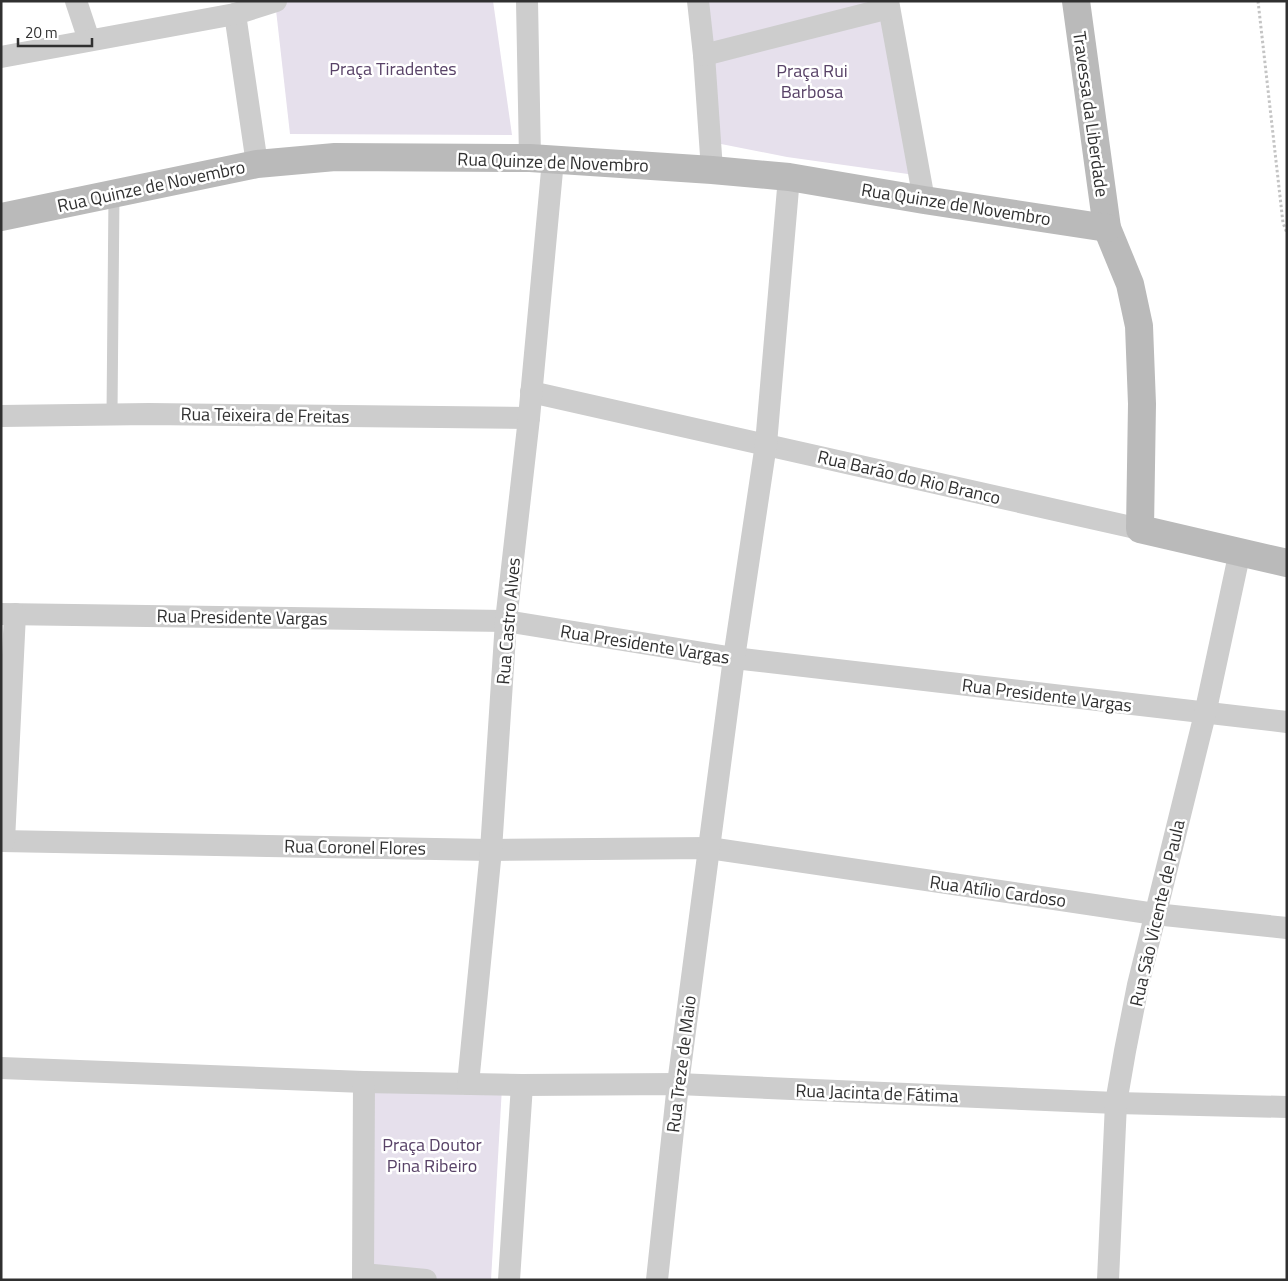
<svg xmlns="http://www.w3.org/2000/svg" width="1288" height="1281" viewBox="0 0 1288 1281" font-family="'Titillium Web',sans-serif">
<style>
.park{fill:#e6e0ec}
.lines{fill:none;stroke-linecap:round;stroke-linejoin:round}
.path{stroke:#c4c4c4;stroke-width:3;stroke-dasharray:2.5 2.5;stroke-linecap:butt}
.lane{stroke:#cdcdcd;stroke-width:11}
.street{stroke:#cdcdcd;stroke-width:22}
.secondary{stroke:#bababa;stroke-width:28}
.labels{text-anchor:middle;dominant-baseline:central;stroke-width:5;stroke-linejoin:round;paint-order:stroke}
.park-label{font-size:18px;fill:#584267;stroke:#fff}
.street-label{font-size:18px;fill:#303030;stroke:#fff}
</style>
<rect width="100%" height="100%" fill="#fff"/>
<g class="park">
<path d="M275,1H493L512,135L290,134Z"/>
<path d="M702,1H878L915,175L787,157L716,143Z"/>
<path d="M502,1087L491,1280H367L365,1088Z"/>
</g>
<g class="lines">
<path class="path" d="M1258,1L1283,223L1287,233"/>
<path class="lane" d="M112,414L114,194"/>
<g class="street">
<path d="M76,1L89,40"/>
<path d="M527,1L530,158"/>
<path d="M698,1L704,55L712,170"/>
<path d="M888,1L924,200"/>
<path d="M235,14L257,164"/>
<path d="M704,55L889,8"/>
<path d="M1,57L235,14L276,1"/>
<path d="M531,392L1140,529"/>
<path d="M1,416L149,414L529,418"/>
<path d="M1,614L506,621L734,658L1287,722"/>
<path d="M1,841L491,850L709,848L1155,914L1287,928"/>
<path d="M4,841L15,614"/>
<path d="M1,1068L364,1082L522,1085L678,1084L1116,1103L1287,1107"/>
<path d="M468,1084L491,850L506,621L529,418L553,160"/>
<path d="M363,1274L426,1280"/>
<path d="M363,1280L364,1082"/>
<path d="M509,1280L522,1085"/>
<path d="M657,1280L678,1084L734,658L766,444L789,177"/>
<path d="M1108,1280L1116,1103L1125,1051L1138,985L1205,714L1240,551"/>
</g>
<g class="secondary">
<path d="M1076,1L1107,228L1130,284L1139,326L1142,404L1140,529L1287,563"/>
<path d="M1,217L257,164L335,157L530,158L712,170L789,177L924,200L1107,228"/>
</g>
</g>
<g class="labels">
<g class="park-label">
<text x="393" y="68">Praça Tiradentes</text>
<text x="812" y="70">Praça Rui<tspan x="812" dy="21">Barbosa</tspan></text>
<text x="432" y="1144">Praça Doutor<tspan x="432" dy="21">Pina Ribeiro</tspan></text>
</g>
<g class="street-label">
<text transform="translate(1091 114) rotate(82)">Travessa da Liberdade</text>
<text transform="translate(553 162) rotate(2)">Rua Quinze de Novembro</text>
<text transform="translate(151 186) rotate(-12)">Rua Quinze de Novembro</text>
<text transform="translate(956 204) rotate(9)">Rua Quinze de Novembro</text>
<text transform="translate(265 415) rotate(1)">Rua Teixeira de Freitas</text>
<text transform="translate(909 477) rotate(13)">Rua Barão do Rio Branco</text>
<text transform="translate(242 617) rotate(1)">Rua Presidente Vargas</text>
<text transform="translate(508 621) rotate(-85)">Rua Castro Alves</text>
<text transform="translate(645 644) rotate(9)">Rua Presidente Vargas</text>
<text transform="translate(1047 695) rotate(7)">Rua Presidente Vargas</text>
<text transform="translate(355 847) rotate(1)">Rua Coronel Flores</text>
<text transform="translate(998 891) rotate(8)">Rua Atílio Cardoso</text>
<text transform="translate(1157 913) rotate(-77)">Rua São Vicente de Paula</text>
<text transform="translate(681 1064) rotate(-83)">Rua Treze de Maio</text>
<text transform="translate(877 1093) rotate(2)">Rua Jacinta de Fátima</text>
</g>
</g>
<rect width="1288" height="1281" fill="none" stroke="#303030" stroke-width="5"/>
<path d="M18 38v8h74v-8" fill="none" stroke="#303030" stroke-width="2.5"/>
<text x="25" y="38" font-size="15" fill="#303030" stroke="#ffffff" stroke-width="4" paint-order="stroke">20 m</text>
</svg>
